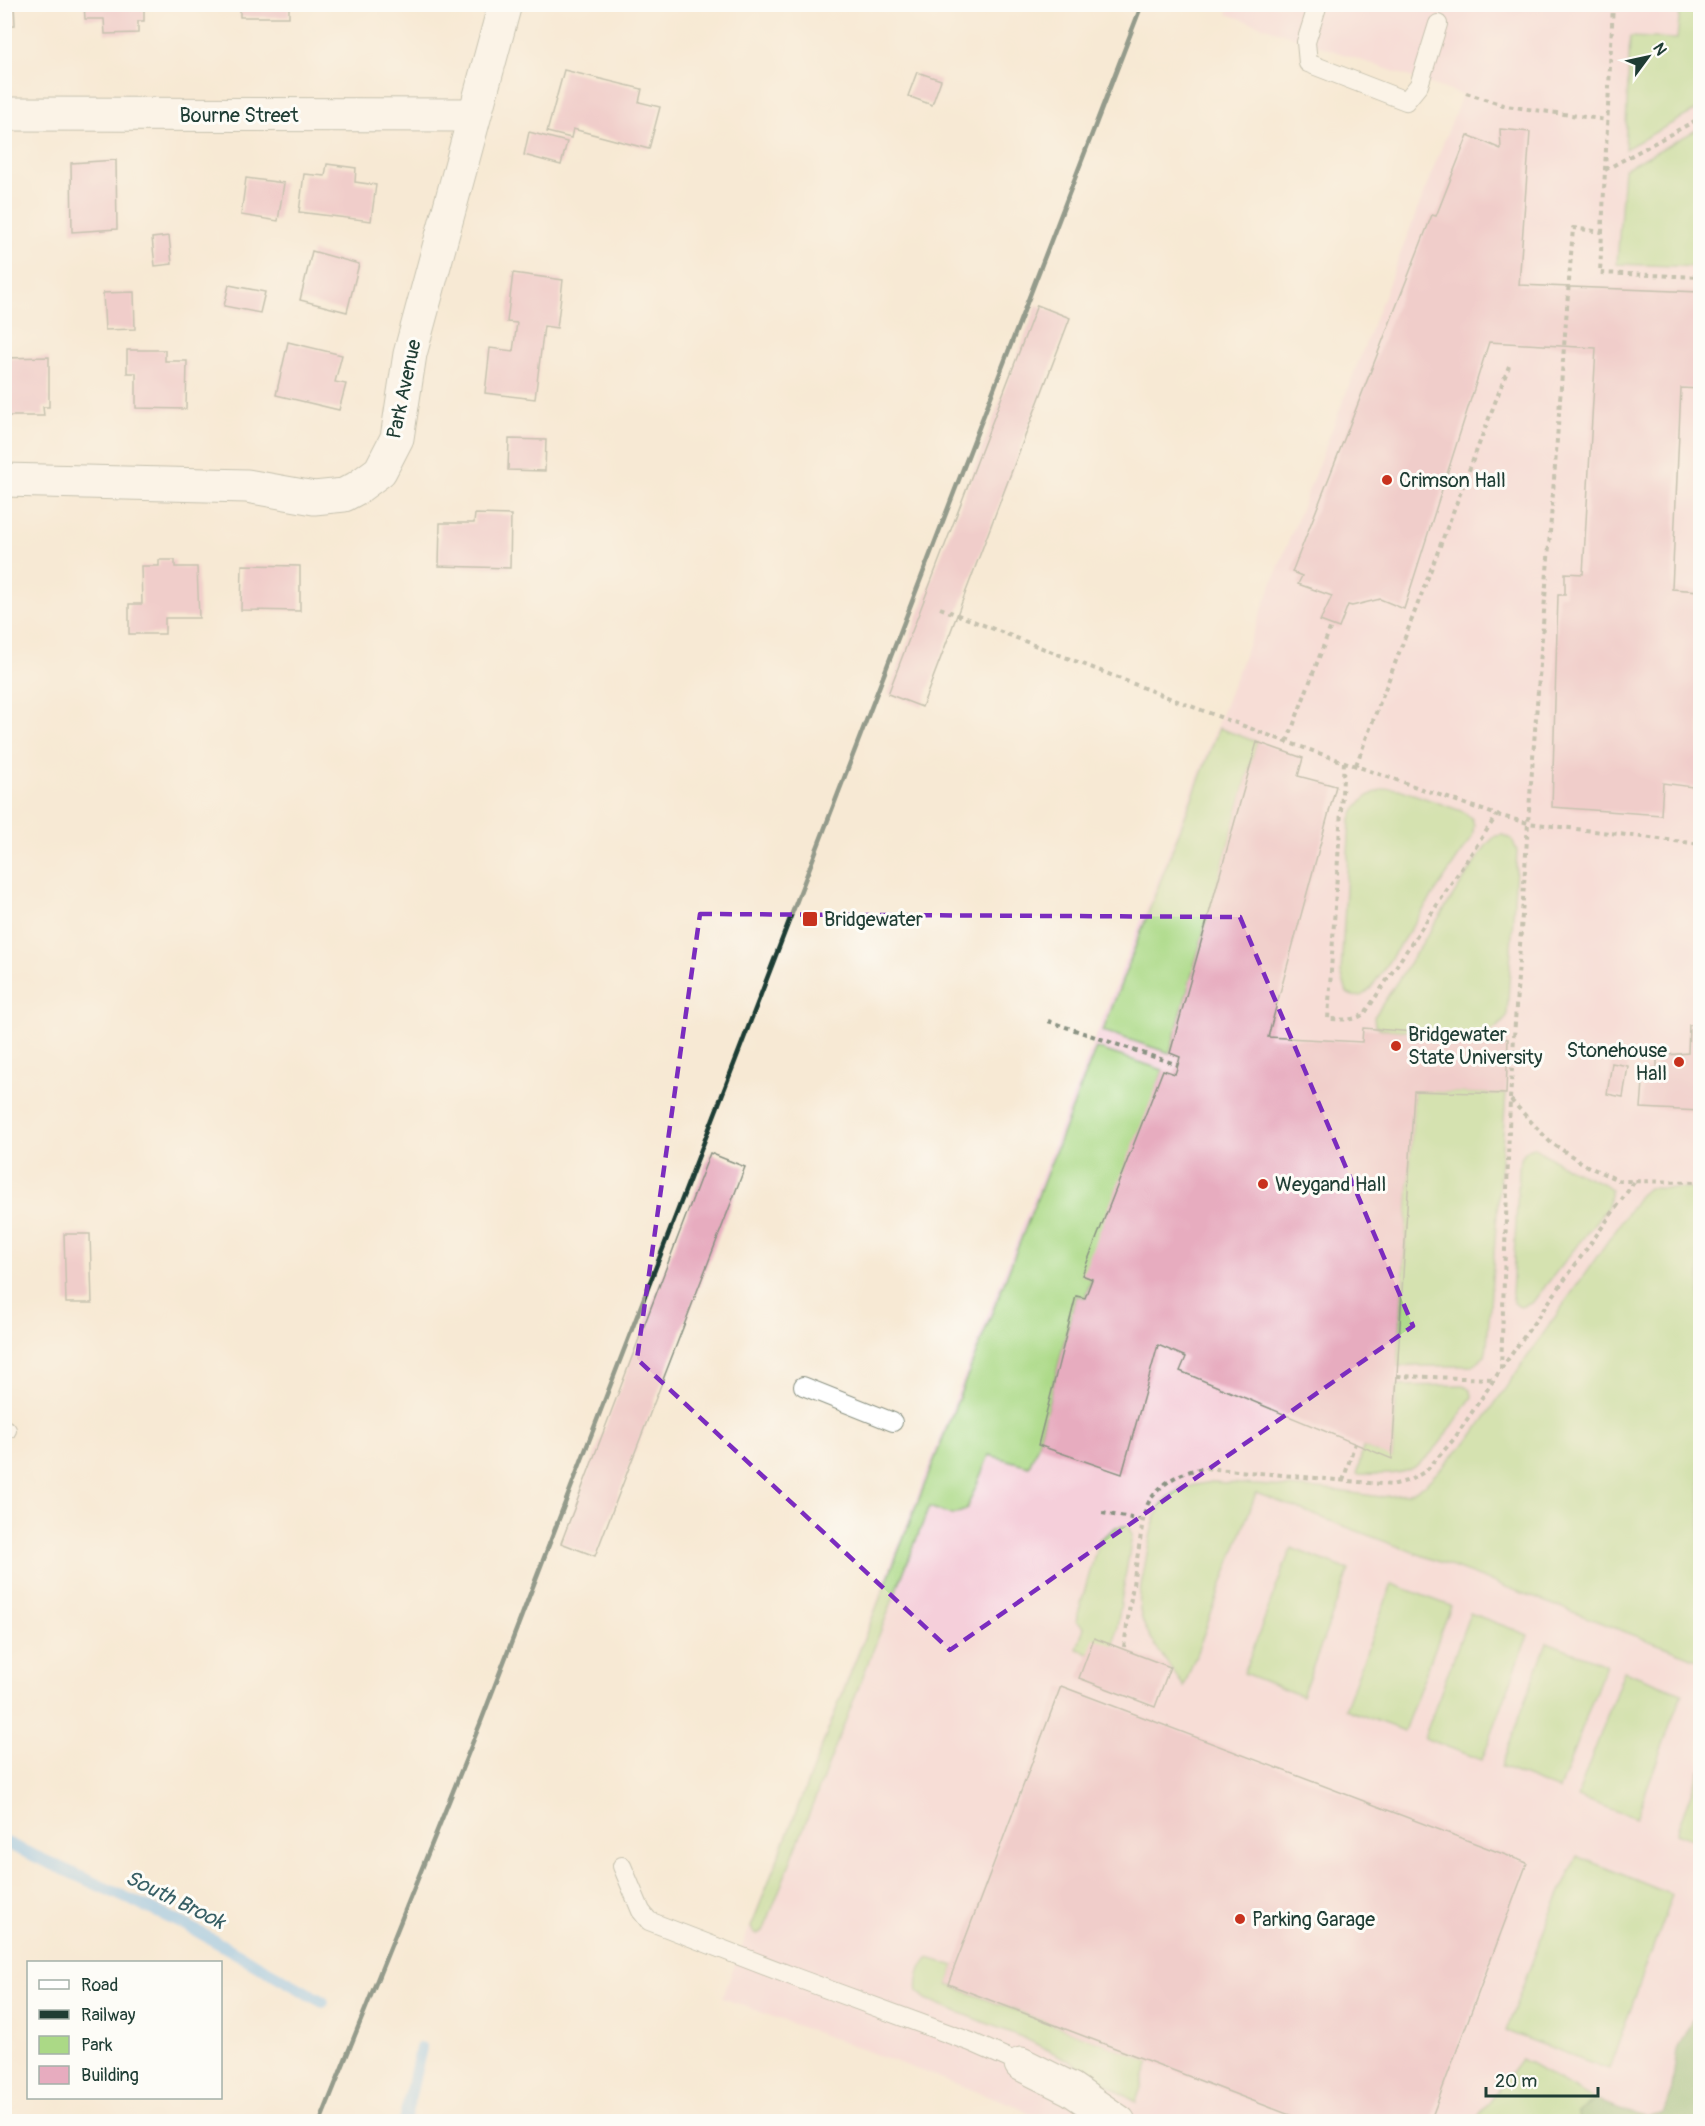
<svg xmlns="http://www.w3.org/2000/svg" width="1705" height="2126" viewBox="0 0 1705 2126" font-family="Pangolin,sans-serif">
<style>
.built{fill:#f5cfda}
.green{fill:#abd986;stroke:#658b5d;stroke-width:1.5}
.forest{fill:#88b973;stroke:#547b54;stroke-width:1.5}
.lines{fill:none;stroke-linecap:round;stroke-linejoin:round}
.stream{stroke:#7cbff2;stroke-width:12}
.building{fill:#e7acbf}
.lane-casing{stroke:#8b9384;stroke-width:20}
.street-casing{stroke:#8b9384;stroke-width:35}
.path{stroke:#8b9384;stroke-width:4;stroke-dasharray:4.5 4.5;stroke-linecap:butt}
.lane{stroke:#fff;stroke-width:18}
.street{stroke:#fff;stroke-width:33}
.rail{stroke:#1f3d34;stroke-width:4.5}
.marked{fill:none;stroke:#7b2cbf;stroke-width:4.5;stroke-dasharray:12 8;stroke-linejoin:round}
.poi-dot{fill:#c8321e;stroke:#fdfcf7;stroke-width:2}
.labels{text-anchor:middle;dominant-baseline:central;stroke-width:6;stroke-linejoin:round;paint-order:stroke}
.street-label{font-size:20px;fill:#1f3d34;stroke:#fdfcf7}
.poi-label{font-size:20px;fill:#1f3d34;stroke:#fdfcf7;text-anchor:start}
.water-label{font-size:21px;font-style:italic;fill:#365e64;stroke:#fdfcf7}
</style>
<rect width="100%" height="100%" fill="#fdfcf7"/>
<filter id="ink" filterUnits="userSpaceOnUse"><feTurbulence type="fractalNoise" baseFrequency=".0167" numOctaves="2"/><feDisplacementMap in="SourceGraphic" scale="12" xChannelSelector="R" yChannelSelector="G"/><feConvolveMatrix kernelMatrix="1 2 1 2 8 2 1 2 1" color-interpolation-filters="sRGB"/></filter>
<filter id="wash" filterUnits="userSpaceOnUse"><feTurbulence type="fractalNoise" baseFrequency=".008" numOctaves="4" result="noise"/><feDisplacementMap in="SourceGraphic" scale="24" xChannelSelector="R" yChannelSelector="G"/><feGaussianBlur stdDeviation="1.35" result="paint"/><feColorMatrix in="noise" values="0 0 0 0 0 0 0 0 0 0 0 0 0 0 0 0 0 1.4 0 .05"/><feComposite in="paint" operator="in"/></filter>
<g filter="url(#wash)">
<rect width="100%" height="100%" fill="#f7e9d4"/>
<path class="built" d="M1230,5H1700V2121H1041L1014,2105L722,1998L1462,95L1227,14Z"/>
<g class="green">
<path d="M1680,11L1700,13V108L1625,149L1630,37L1677,39Z"/>
<path d="M1700,128V267L1617,264L1624,169Z"/>
<path d="M1219,728L1257,742L1170,1053L1103,1031Z"/>
<path d="M1388,788L1399,789L1464,812L1472,819L1474,825L1472,837L1371,988C1363,996 1357,1000 1347,993L1341,973L1350,821C1357,802 1368,793 1388,788Z"/>
<path d="M1503,835L1512,839L1517,851L1507,1016C1499,1029 1488,1034 1473,1036L1381,1029L1375,1026L1374,1017L1487,844L1496,836Z"/>
<path d="M1096,1048L1163,1070L1085,1298L1076,1296L1038,1445L1029,1466L989,1455L966,1510L952,1515L929,1507L763,1932L757,1934L753,1932L751,1927Z"/>
<path d="M1414,1091L1506,1094L1487,1345L1485,1356L1471,1366H1398Z"/>
<path d="M1533,1147L1569,1169L1606,1185L1611,1189L1608,1206L1532,1303L1520,1307L1514,1303L1512,1294L1519,1168C1520,1159 1523,1150 1533,1147Z"/>
<path d="M1648,1188L1700,1189V1660L1256,1493L1184,1687C1172,1669 1145,1635 1141,1615C1137,1599 1142,1581 1145,1565C1154,1515 1155,1489 1213,1482L1330,1490L1381,1497L1407,1494L1425,1485L1473,1435L1639,1196Z"/>
<path d="M1464,1385C1470,1388 1472,1391 1472,1397C1456,1419 1434,1460 1408,1470C1392,1476 1374,1474 1357,1474L1363,1447L1392,1458L1397,1386Z"/>
<path d="M1128,1526L1132,1535L1114,1646L1089,1653L1077,1649L1084,1627L1076,1621L1099,1540L1116,1527Z"/>
<path d="M1291,1548L1349,1570L1302,1696L1244,1673Z"/>
<path d="M1392,1584L1451,1606L1404,1731L1345,1709Z"/>
<path d="M1470,1613L1528,1635L1482,1760L1424,1738Z"/>
<path d="M1547,1642L1606,1664L1559,1790L1501,1767Z"/>
<path d="M1624,1671L1682,1693L1636,1818L1577,1797Z"/>
<path d="M1700,1768V1843L1676,1833Z"/>
<path d="M1577,1856L1672,1895L1609,2069L1506,2031L1546,1925Z"/>
<path d="M928,1958L955,1966L948,1985L1150,2061L1136,2102L1066,2059L1024,2038L926,1999L918,1992C916,1980 920,1967 928,1958Z"/>
<path d="M1521,2059L1594,2100L1578,2113L1579,2121L1474,2122Z"/>
</g>
<path class="forest" d="M1700,2004V2121H1579L1578,2113L1594,2100L1647,2118L1664,2113L1671,2095L1677,2050Z"/>
<g class="lines">
<g class="stream">
<path d="M4,1842L188,1926L323,2002"/>
<path d="M404,2122L421,2048"/>
</g>
</g>
<g id="blocks">
<g class="building">
<path d="M5,4H14L15,25L5,26Z"/>
<path d="M84,4H144V21H138V33L105,34L104,19H85Z"/>
<rect x="240" y="4" width="49" height="13"/>
<path d="M564,70L642,89L639,102L660,107L649,149L573,129L571,138L547,132Z"/>
<path d="M917,72L941,80L932,105L908,96Z"/>
<path d="M1500,129L1530,132L1519,285L1700,292V389L1681,388L1672,589L1700,591V788L1663,783L1661,815L1552,807L1558,595H1565V573L1583,574L1596,348L1489,342L1404,609L1380,599L1352,606L1348,605L1339,628L1320,621L1332,596L1298,584L1302,576L1292,572L1432,215L1436,216L1468,135L1501,149Z"/>
<path d="M529,132L567,142L561,165L524,155Z"/>
<path d="M116,160L117,229L72,232L71,163Z"/>
<path d="M327,164L356,168L355,182L376,185L371,221L299,212L304,174L325,176Z"/>
<path d="M246,178L284,183L278,221L241,215Z"/>
<path d="M169,236L172,264L155,266L152,238Z"/>
<path d="M312,251L359,264L347,312L300,300Z"/>
<path d="M513,273L563,280L557,328L544,326L535,399L485,393L490,348L513,351L517,323L507,322Z"/>
<path d="M229,285L265,292L260,313L224,306Z"/>
<path d="M134,292L135,329L105,330L103,293Z"/>
<path d="M1037,305L1070,318L922,707L888,694Z"/>
<path d="M288,342L342,355L335,382L346,384L339,410L276,395Z"/>
<path d="M127,350H165V361H187L186,409L136,408V373H127Z"/>
<path d="M49,357V407H43L44,416H4V358Z"/>
<path d="M509,439L546,440L545,471L508,470Z"/>
<path d="M475,514L511,515L510,568L439,566L440,523H474Z"/>
<path d="M159,560H175V567H197L199,618H165V634H129V604H142L141,566H159Z"/>
<path d="M242,565L300,566V611L241,610Z"/>
<path d="M1257,742L1303,758L1298,776L1336,786L1268,1037L1362,1042L1363,1028L1508,1039L1506,1094L1414,1091L1392,1459L1180,1371L1186,1357L1158,1345L1122,1474L1038,1445L1076,1296L1085,1298L1092,1279L1082,1275L1163,1070L1175,1074L1178,1065L1180,1057L1170,1053Z"/>
<path d="M1689,1025H1700V1111L1641,1108L1644,1069L1657,1068V1056L1688,1053Z"/>
<path d="M1612,1063L1628,1066L1623,1097L1607,1094Z"/>
<path d="M710,1153L745,1167L595,1556L561,1543Z"/>
<path d="M64,1234H90L92,1303H66Z"/>
<path d="M1094,1638L1170,1667L1155,1707L1079,1678Z"/>
<path d="M1061,1686L1527,1863L1430,2122H1308L948,1984Z"/>
</g>
</g>
</g>
<g filter="url(#ink)">
<use href="#blocks" fill-opacity="0" stroke="#8b9384" stroke-width="1.5"/>
<g class="lines">
<g class="lane-casing">
<g id="lane">
<path d="M1318,4L1306,42L1308,63L1406,101L1419,85L1438,24"/>
<path d="M803,1386L893,1422"/>
<path d="M4,1429L7,1430"/>
<path d="M622,1866L641,1911L649,1921L797,1978L971,2042L1021,2064"/>
</g>
</g>
<g class="street-casing">
<g id="street">
<path d="M4,114L474,115"/>
<path d="M4,480L247,486L314,498L344,495L357,488L380,471L397,438L410,354L505,4"/>
<path d="M1021,2064L1071,2089L1119,2122"/>
</g>
</g>
<g class="path">
<path d="M1613,4L1600,273L1700,277"/>
<path d="M1466,93L1506,106L1607,120"/>
<path d="M1605,170L1700,118"/>
<path d="M940,608L1172,699L1284,741L1497,815L1528,823L1700,844"/>
<path d="M1287,742L1331,626"/>
<path d="M1344,762L1328,1019C1342,1019 1355,1022 1365,1013L1497,815"/>
<path d="M1356,765L1509,366"/>
<path d="M1048,1021L1178,1065"/>
<path d="M1511,1100L1550,1142L1587,1166L1620,1181L1700,1182"/>
<path d="M1501,1369L1635,1181"/>
<path d="M1397,1376L1494,1379"/>
<path d="M1343,1481L1355,1443"/>
<path d="M1102,1513L1144,1520"/>
<path d="M1124,1647C1129,1611 1134,1576 1140,1541C1142,1528 1143,1511 1150,1500C1163,1481 1183,1471 1205,1468L1392,1485L1410,1480L1426,1471L1454,1439L1501,1369L1510,1099L1528,823L1573,228L1602,232"/>
</g>
<use href="#lane" class="lane"/>
<use href="#street" class="street"/>
<path class="rail" d="M320,2122L480,1724L1142,4"/>
</g>
</g>
<path d="M0 0H1705V2126H0ZM700,914L1240,917L1413,1326L950,1650L637,1359Z" fill="#f7e9d4" fill-opacity=".55" fill-rule="evenodd"/>
<path class="marked" d="M700,914L1240,917L1413,1326L950,1650L637,1359Z"/>
<g class="poi-dot">
<circle cx="1387" cy="480" r="6"/>
<rect x="802" y="911" width="16" height="16" rx="3"/>
<circle cx="1396" cy="1046" r="6"/>
<circle cx="1679" cy="1062" r="6"/>
<circle cx="1263" cy="1184" r="6"/>
<circle cx="1240" cy="1919" r="6"/>
</g>
<g class="labels">
<g class="street-label">
<text x="239" y="115">Bourne Street</text>
<text transform="translate(404 389) rotate(-78)">Park Avenue</text>
</g>
<g class="poi-label">
<text x="1399" y="480">Crimson Hall</text>
<text x="824" y="919">Bridgewater</text>
<text x="1408" y="1034">Bridgewater<tspan x="1408" dy="23">State University</tspan></text>
<text x="1667" y="1050" text-anchor="end">Stonehouse<tspan x="1667" dy="23">Hall</tspan></text>
<text x="1275" y="1184">Weygand Hall</text>
<text x="1252" y="1919">Parking Garage</text>
</g>
<g class="water-label">
<text transform="translate(175 1900) rotate(26)">South Brook</text>
</g>
</g>
<rect width="1705" height="2126" fill="none" stroke="#fdfcf7" stroke-width="24"/>
<rect x="27" y="1961" width="195" height="138" fill="#fdfcf7" stroke="#a4b0a9" stroke-width="1.5"/>
<rect x="39" y="1980" width="30" height="9" fill="#ffffff" stroke="#a4b0a9" stroke-width="1.5"/>
<text x="81" y="1991" font-size="18" fill="#1f3d34">Road</text>
<rect x="39" y="2010" width="30" height="9" fill="#1f3d34" stroke="#a4b0a9" stroke-width="1.5"/>
<text x="81" y="2021" font-size="18" fill="#1f3d34">Railway</text>
<rect x="39" y="2036" width="30" height="18" fill="#abd986" stroke="#a4b0a9" stroke-width="1.5"/>
<text x="81" y="2051" font-size="18" fill="#1f3d34">Park</text>
<rect x="39" y="2066" width="30" height="18" fill="#e7acbf" stroke="#a4b0a9" stroke-width="1.5"/>
<text x="81" y="2081" font-size="18" fill="#1f3d34">Building</text>
<g transform="translate(1648 57) rotate(57)" stroke="#fdfcf7" stroke-width="4.5" paint-order="stroke">
<path d="M0-4.5L10 22L0 15L-10 22Z" fill="#1f3d34"/>
<text y="-9" font-size="16" font-weight="bold" text-anchor="middle" fill="#1f3d34">N</text>
</g>
<path d="M1486 2087v9h112v-9" fill="none" stroke="#1f3d34" stroke-width="3"/>
<text x="1495" y="2087" font-size="18" fill="#1f3d34" stroke="#fdfcf7" stroke-width="4.5" paint-order="stroke">20 m</text>
</svg>
